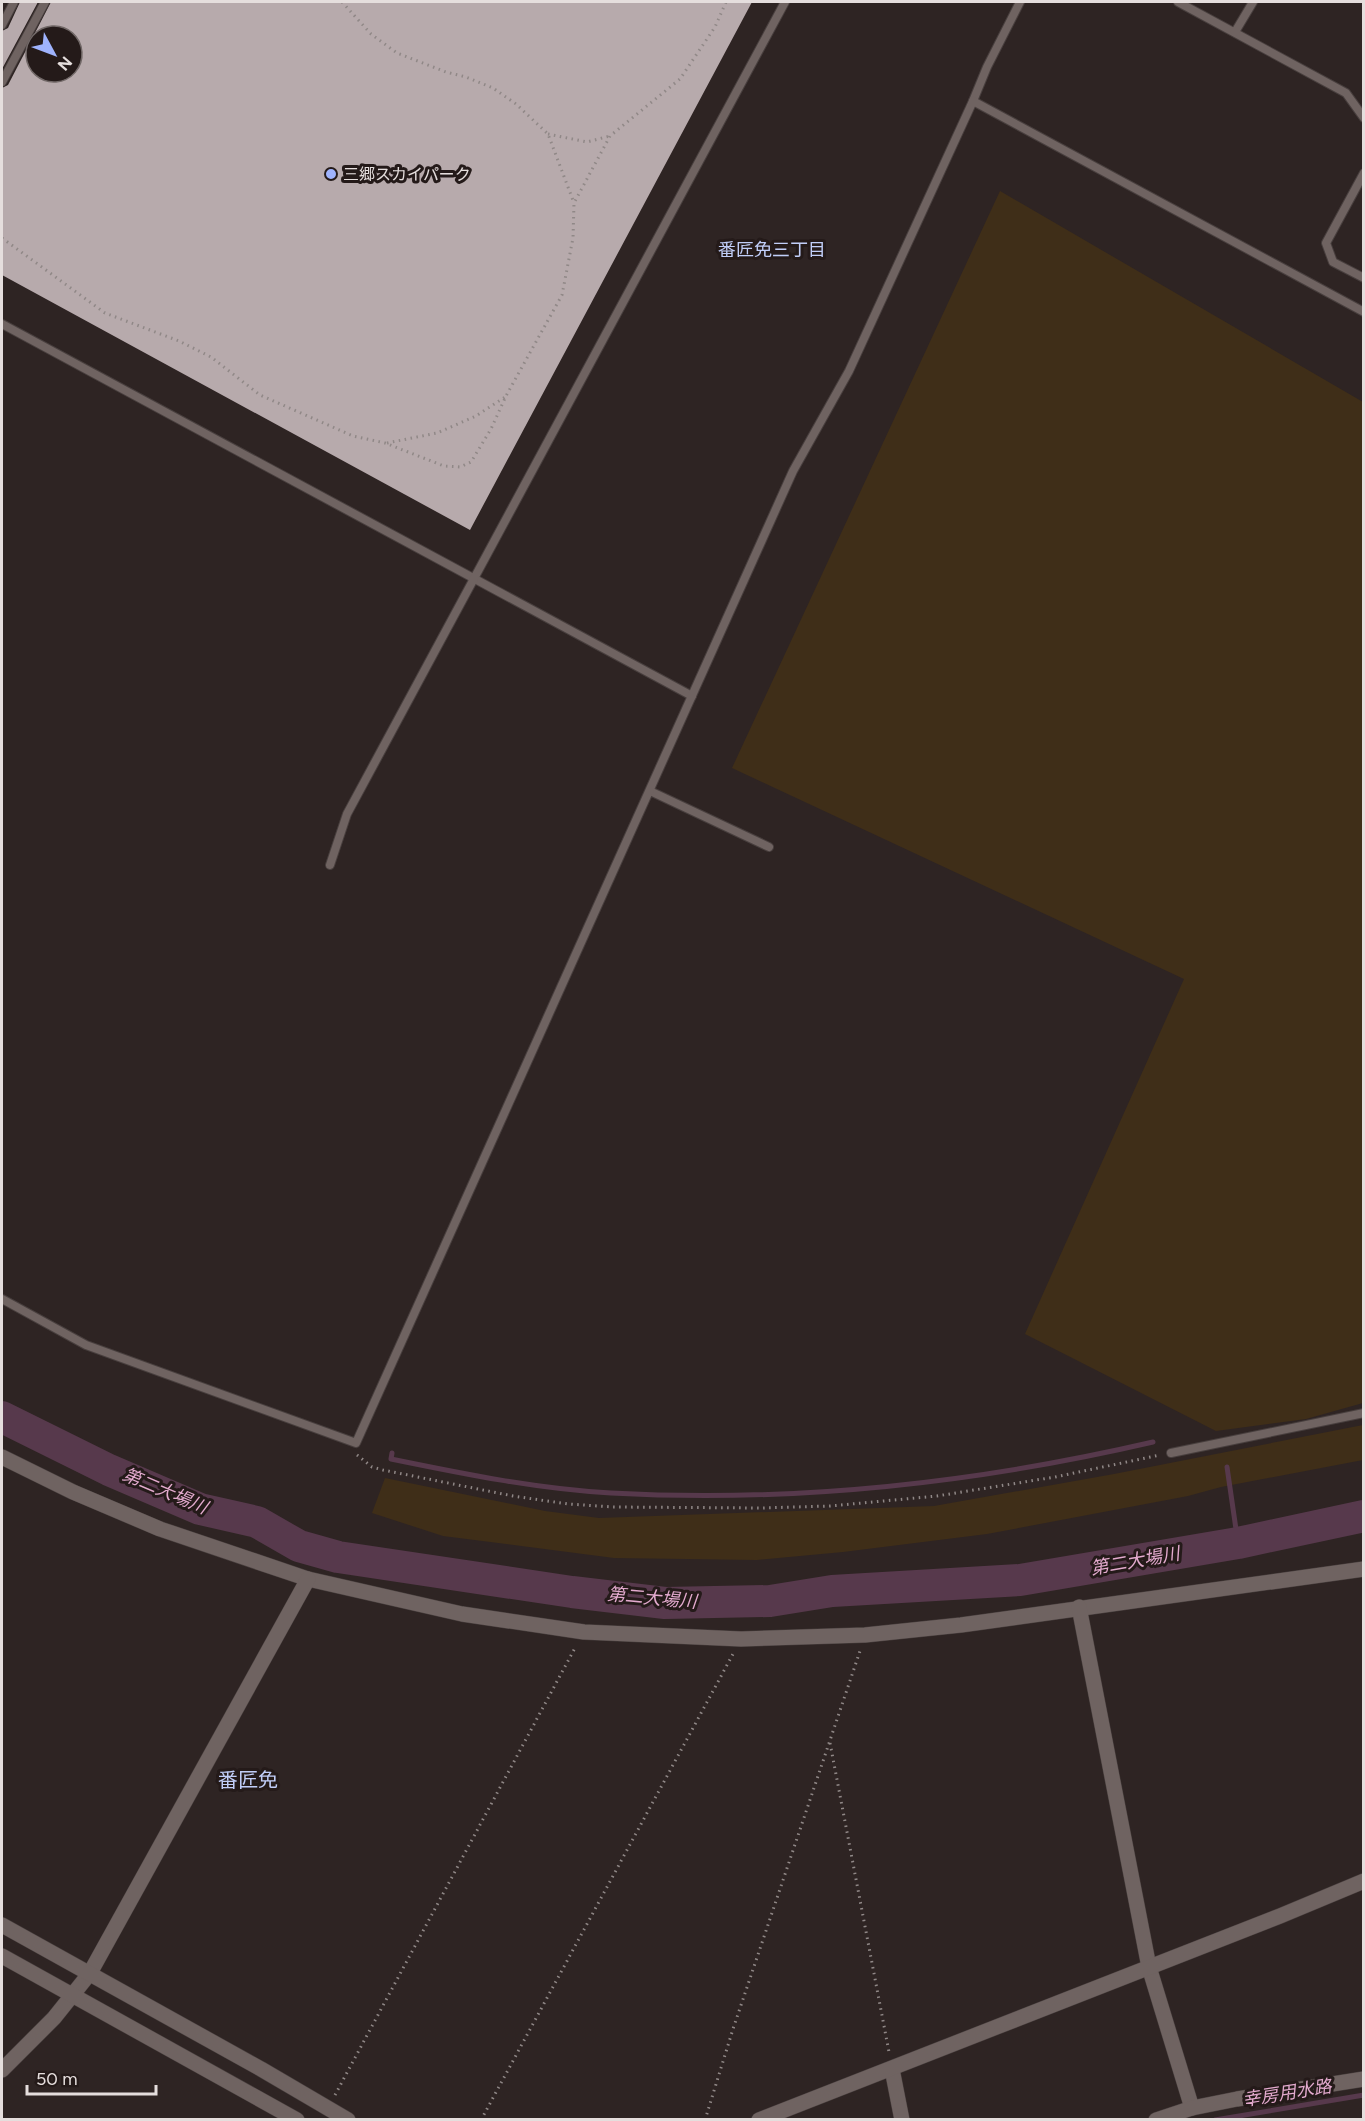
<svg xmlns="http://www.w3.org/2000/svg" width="1365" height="2121" viewBox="0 0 1365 2121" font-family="Figtree,'Noto Sans JP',sans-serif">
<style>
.green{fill:#3f2e18}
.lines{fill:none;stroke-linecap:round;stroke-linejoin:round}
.stream{stroke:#57394c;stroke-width:5}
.river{stroke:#57394c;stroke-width:32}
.building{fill:#b7aaac;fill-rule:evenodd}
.lane-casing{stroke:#483f3e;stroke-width:10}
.street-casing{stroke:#483f3e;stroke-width:16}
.secondary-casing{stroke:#483f3e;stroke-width:16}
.path{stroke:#908887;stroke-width:3;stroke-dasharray:1.5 4.5;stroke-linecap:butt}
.lane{stroke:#6f6361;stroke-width:8}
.street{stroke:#6f6361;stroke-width:15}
.secondary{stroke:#6f6361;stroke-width:15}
.poi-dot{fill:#9fb3fd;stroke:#241a19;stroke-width:2}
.labels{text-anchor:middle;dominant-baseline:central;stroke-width:6;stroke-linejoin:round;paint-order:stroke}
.poi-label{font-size:16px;fill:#e5dedd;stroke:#241a19;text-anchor:start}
.neighbourhood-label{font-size:18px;fill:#c1cef8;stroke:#241a19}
.water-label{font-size:18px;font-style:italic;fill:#e3aace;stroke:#241a19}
.quarter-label{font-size:20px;fill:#c1cef8;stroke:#241a19}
</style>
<rect width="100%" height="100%" fill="#2e2423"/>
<g class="green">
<path d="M1000,191L1363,402V1403L1306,1419L1216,1431L1025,1334L1184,979L732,768Z"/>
<path d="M1363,1425V1460L1221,1487L1188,1496L987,1534L843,1552L757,1560L614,1558L443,1536L372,1513L385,1478L545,1511L599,1518L934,1506L1114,1474Z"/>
</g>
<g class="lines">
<g class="stream">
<path d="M392,1453L391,1459C464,1474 538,1489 611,1493C793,1503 976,1483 1153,1442"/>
<path d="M1227,1467L1238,1543"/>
<path d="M1215,2120L1364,2095"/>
</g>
<path class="river" d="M2,1417L109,1470L200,1509L257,1522L299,1546L338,1557L572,1592L665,1603L770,1601L832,1591L1020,1580L1238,1543L1364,1516"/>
</g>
<g class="building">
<path d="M20,2H38L2,69V31L8,28Z"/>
<path d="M51,2H752L470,530L2,275V88L8,85ZM36,36H72V72H36Z"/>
</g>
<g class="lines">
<g class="lane-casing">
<g id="lane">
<path d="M1178,2L1346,93L1364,118"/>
<path d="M2,25L14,2"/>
<path d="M1235,32L1253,2"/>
<path d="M2,82L45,2"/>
<path d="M973,101L987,67L1020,2"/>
<path d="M1364,173L1326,243L1333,262L1364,278"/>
<path d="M2,324L692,696"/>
<path d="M650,791L769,847"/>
<path d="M330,865L347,814L785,2"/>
<path d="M2,1299L86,1345L356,1443L793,471L849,371L973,101L1364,312"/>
<path d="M1171,1453L1364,1413"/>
</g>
</g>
<g class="street-casing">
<g id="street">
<path d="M2,1457L73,1492L160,1529L308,1579L462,1614L584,1632L741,1639L865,1635L961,1625L1364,1569"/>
<path d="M1079,1607L1149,1967L1192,2108"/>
<path d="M892,2069L902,2120"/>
<path d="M2,2070L54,2018L90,1973L308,1579"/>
<path d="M759,2120L1280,1916L1364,1881"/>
</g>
</g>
<g class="secondary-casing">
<g id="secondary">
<path d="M2,1925L261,2069L348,2120"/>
<path d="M2,1956L297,2120"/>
<path d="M1156,2120L1192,2108L1237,2099L1364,2079"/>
</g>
</g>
<g class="path">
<path d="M342,2L371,34L397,53L446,72L466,77L493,88L516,104L548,134L574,203"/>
<path d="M548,134L587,142L610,136"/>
<path d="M2,238L105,313L179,341L211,357L260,395L353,436L385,443L444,466L460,467L471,462L491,429L506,396L562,295L573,238L574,203L610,136L680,79L715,27L726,2"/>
<path d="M387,443L437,433L476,416L505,397"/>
<path d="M357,1455L372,1467L383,1470L513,1496L568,1504L613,1507L761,1508L830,1506L937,1496L1055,1477L1160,1455"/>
<path d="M830,1743L889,2052"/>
<path d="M335,2095L576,1646"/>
<path d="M481,2120L733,1654"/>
<path d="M705,2120L733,2029L860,1651"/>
</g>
<use href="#lane" class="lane"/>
<use href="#street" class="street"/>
<use href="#secondary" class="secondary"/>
</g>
<circle class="poi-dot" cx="331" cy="174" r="6"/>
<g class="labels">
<g class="poi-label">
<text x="343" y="174">三郷スカイパーク</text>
</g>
<g class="neighbourhood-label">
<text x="772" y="250">番匠免三丁目</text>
</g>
<g class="water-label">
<text transform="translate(165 1491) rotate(23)">第二大場川</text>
<text transform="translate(1135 1561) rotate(-10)">第二大場川</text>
<text transform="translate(652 1598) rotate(5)">第二大場川</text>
<text transform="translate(1287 2093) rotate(-9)">幸房用水路</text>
</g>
<g class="quarter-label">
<text x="248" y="1780">番匠免</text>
</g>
</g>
<rect width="1365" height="2121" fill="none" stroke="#e5dedd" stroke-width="6"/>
<g transform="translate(54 54) rotate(131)"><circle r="28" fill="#241a19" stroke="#716867" stroke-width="1.5"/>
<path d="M0-4.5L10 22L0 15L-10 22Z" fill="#9fb3fd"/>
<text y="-9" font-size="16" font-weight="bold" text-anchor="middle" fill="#e5dedd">N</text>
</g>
<path d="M27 2085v9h129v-9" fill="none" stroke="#e5dedd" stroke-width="3"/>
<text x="36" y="2085" font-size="18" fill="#e5dedd" stroke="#241a19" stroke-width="4.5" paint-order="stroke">50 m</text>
</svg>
